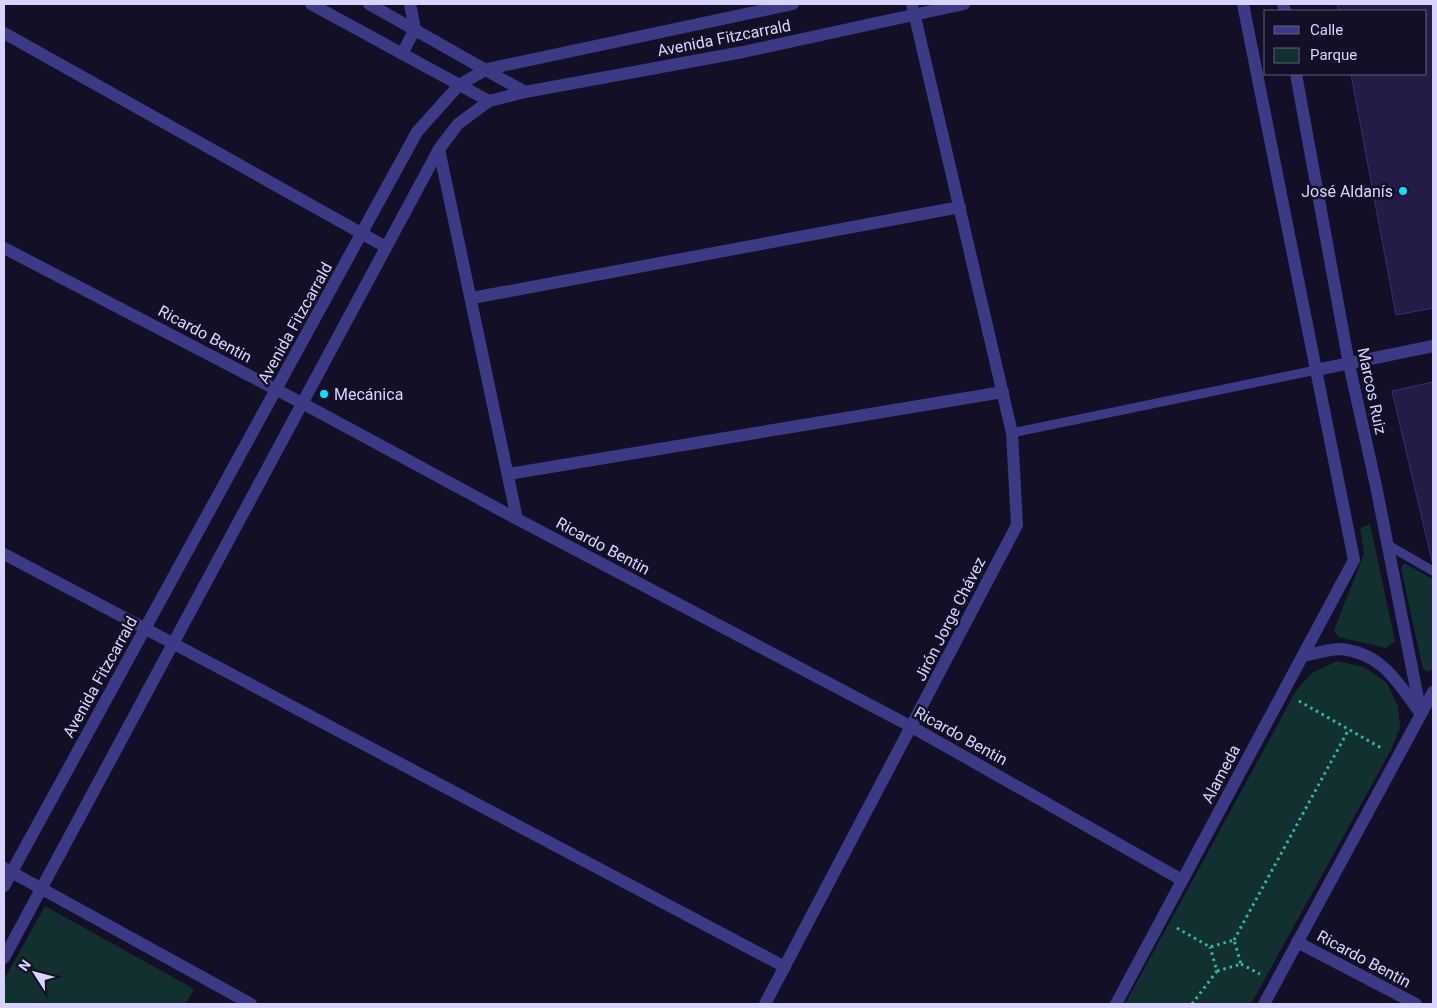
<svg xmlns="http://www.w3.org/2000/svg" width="1437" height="1008" viewBox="0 0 1437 1008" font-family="Roboto,sans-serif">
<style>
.green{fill:#12302f}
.building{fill:#241b47;stroke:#3b2d73}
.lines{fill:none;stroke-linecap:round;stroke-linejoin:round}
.path{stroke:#2fb8b0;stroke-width:3;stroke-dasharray:2.5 4;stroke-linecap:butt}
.service{stroke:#3d3a85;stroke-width:9}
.minor{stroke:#3d3a85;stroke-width:12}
.tertiary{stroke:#3d3a85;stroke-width:12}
.poi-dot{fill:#00e5ff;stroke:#130f26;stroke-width:2}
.labels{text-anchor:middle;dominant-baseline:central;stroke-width:5;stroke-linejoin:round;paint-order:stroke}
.street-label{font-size:16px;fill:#d9d4ff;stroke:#130f26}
.poi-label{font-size:16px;fill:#d9d4ff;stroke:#130f26;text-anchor:end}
</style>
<rect width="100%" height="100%" fill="#130f26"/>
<g class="green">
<path d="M1370,524L1395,641L1386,648L1338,637L1334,630L1364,554L1360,528Z"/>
<path d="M1404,563L1433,579V666L1430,672L1423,669L1401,568Z"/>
<path d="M1337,661L1364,667L1387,683L1398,706L1400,728L1391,750L1251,1004H1125L1297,689L1312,673Z"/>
<path d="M45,906L194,989L186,1004H4V980Z"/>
</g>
<g class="building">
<path d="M1337,4H1433V308L1396,315L1351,74H1426V11H1339Z"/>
<path d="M1433,382V565L1392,391Z"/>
</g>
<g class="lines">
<g class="path">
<path d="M1299,701L1383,749"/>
<path d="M1177,928L1210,947L1234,940L1241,964L1217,971L1210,947"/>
<path d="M1234,940L1349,729"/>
<path d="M1241,964L1260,974"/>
<path d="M1192,1004L1217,971"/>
</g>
<g class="service">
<path d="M1012,433L1316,370"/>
<path d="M1388,545L1433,571"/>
</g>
<g class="minor">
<path d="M311,4L489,101"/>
<path d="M369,4L525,92"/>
<path d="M1243,4L1354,560"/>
<path d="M1283,4L1285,11"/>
<path d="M4,33L386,247"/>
<path d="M402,54L415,29L410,4"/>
<path d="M1296,74L1349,364L1376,486L1421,714"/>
<path d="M439,149L517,519"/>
<path d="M4,248L302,403L517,519L912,727L1182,880"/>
<path d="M472,298L960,207"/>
<path d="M1316,370L1433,346"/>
<path d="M508,474L1003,392"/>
<path d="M4,554L785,967"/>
<path d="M4,868L251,1004"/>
<path d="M1297,942L1416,1004"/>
<path d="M765,1004L1017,525L1012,433L912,4"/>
</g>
<g class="tertiary">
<path d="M1303,656C1314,654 1329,649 1340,649C1383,653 1398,683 1421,714"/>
<path d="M4,886L417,132L459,85L487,69L793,4"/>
<path d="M4,958L439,149L458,124L489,101L525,92L743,52L964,4"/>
<path d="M1116,1004L1354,560"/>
<path d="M1264,1004L1433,692"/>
</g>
</g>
<g class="poi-dot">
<circle cx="1403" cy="191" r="5"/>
<circle cx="324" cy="394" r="5"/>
</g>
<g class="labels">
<g class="street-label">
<text transform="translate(724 38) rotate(-11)">Avenida Fitzcarrald</text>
<text transform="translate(295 323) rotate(-61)">Avenida Fitzcarrald</text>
<text transform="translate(205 334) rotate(28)">Ricardo Bentin</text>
<text transform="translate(1372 391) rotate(78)">Marcos Ruiz</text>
<text transform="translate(603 546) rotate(28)">Ricardo Bentin</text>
<text transform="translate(950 619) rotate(-63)">Jirón Jorge Chávez</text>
<text transform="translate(100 677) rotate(-61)">Avenida Fitzcarrald</text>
<text transform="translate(961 736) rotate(29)">Ricardo Bentin</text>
<text transform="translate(1221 774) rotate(-62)">Alameda</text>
<text transform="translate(1364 959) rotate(28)">Ricardo Bentin</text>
</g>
<g class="poi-label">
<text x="1393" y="191">José Aldanís</text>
<text x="334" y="394" text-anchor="start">Mecánica</text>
</g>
</g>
<rect width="1437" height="1008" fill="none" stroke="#d9d4ff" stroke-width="10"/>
<rect x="1264" y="10" width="162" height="65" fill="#130f26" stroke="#625e7d"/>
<rect x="1274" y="26" width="25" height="8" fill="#3d3a85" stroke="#625e7d"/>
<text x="1310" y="35" font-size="15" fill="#d9d4ff">Calle</text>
<rect x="1274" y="48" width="25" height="15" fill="#12302f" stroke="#625e7d"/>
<text x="1310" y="60" font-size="15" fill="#d9d4ff">Parque</text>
<g transform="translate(35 973) rotate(306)" stroke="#130f26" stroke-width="4" paint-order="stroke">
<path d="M0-4L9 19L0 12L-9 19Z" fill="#d9d4ff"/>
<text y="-8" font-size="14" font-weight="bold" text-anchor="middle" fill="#d9d4ff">N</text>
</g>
</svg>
